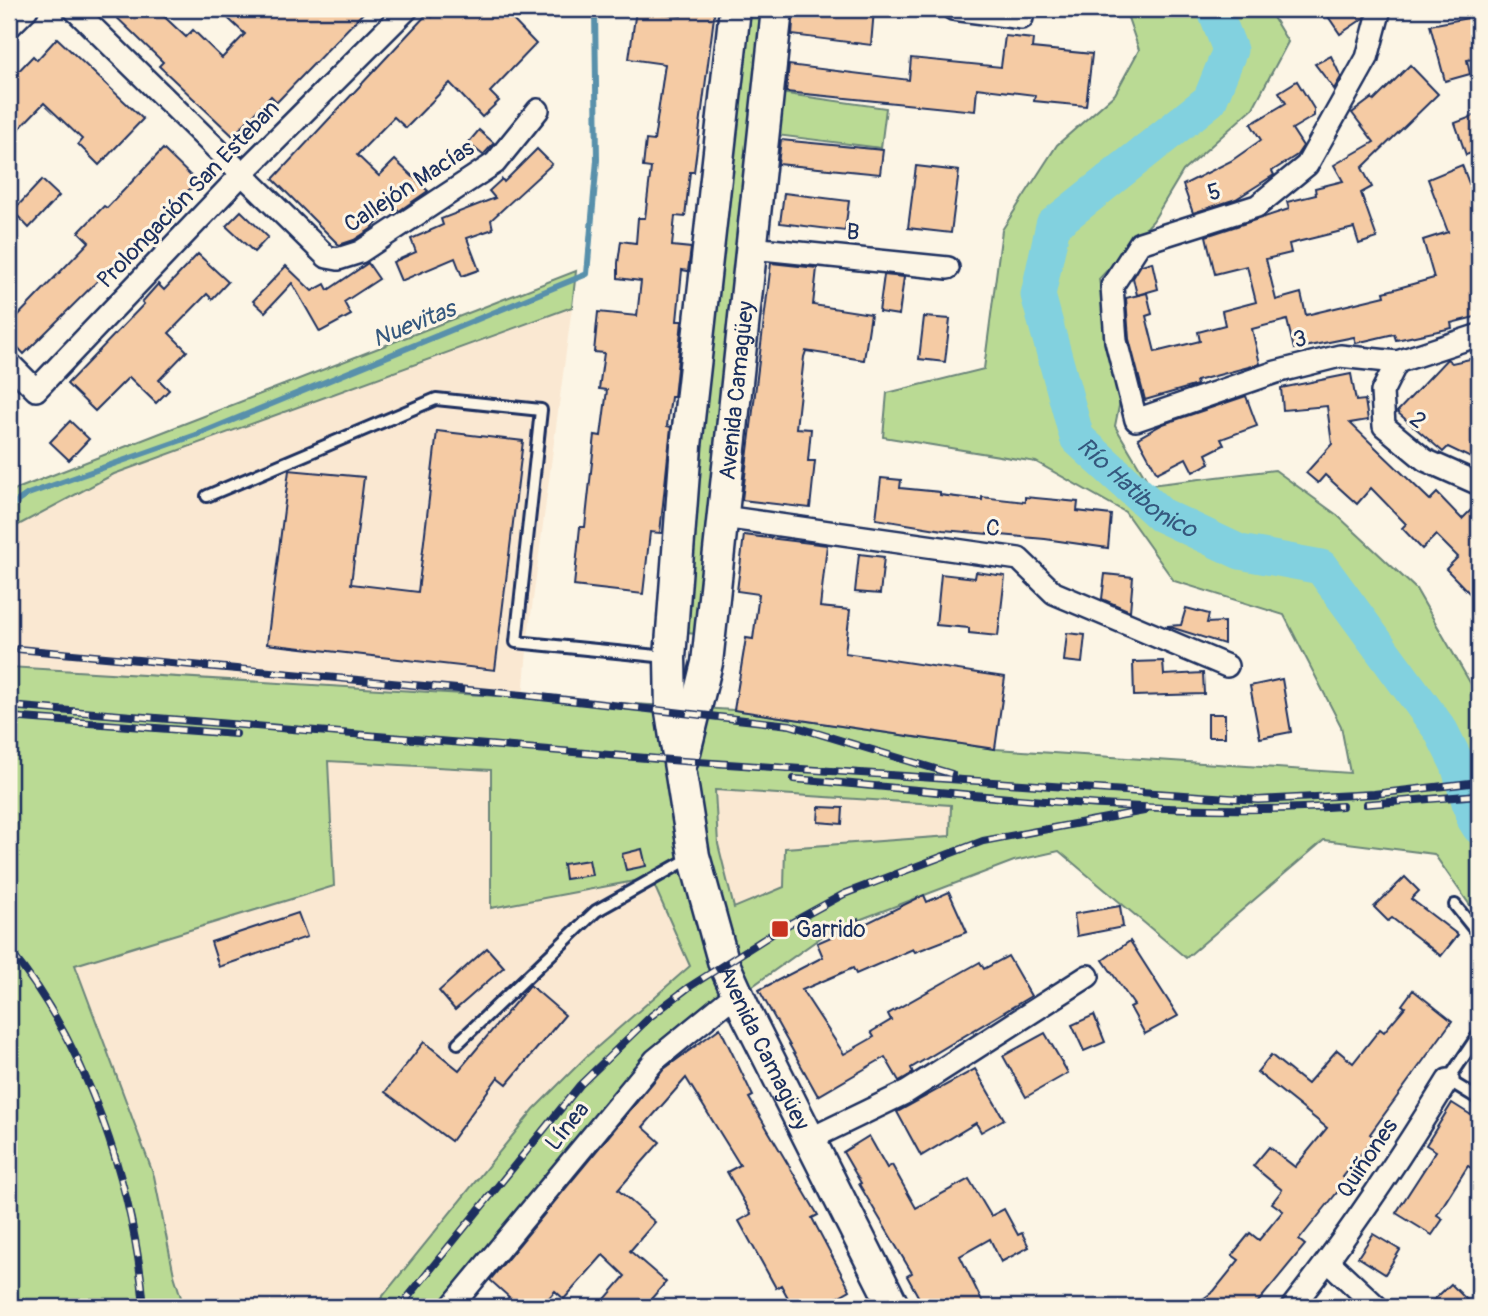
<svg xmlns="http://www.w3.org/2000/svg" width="1488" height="1316" viewBox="0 0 1488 1316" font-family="Pangolin,sans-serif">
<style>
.built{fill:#fae8d2}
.green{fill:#bada94;stroke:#6a8479;stroke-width:2;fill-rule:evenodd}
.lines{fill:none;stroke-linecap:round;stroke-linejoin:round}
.stream{stroke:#5990ab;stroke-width:6}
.river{stroke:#82d1df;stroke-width:35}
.building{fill:#f5cba4;stroke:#1b2f5e;stroke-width:2}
.service-casing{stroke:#1b2f5e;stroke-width:16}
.minor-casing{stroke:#1b2f5e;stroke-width:26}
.secondary-casing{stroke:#1b2f5e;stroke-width:35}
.service{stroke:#fcf5e5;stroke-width:10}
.minor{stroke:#fcf5e5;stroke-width:21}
.secondary{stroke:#fcf5e5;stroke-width:30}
.rail-casing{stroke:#1b2f5e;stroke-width:8}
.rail{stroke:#fcf5e5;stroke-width:5;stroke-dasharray:16;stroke-linecap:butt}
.poi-dot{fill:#c8321e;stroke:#fcf5e5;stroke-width:2.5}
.labels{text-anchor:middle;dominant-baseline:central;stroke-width:6;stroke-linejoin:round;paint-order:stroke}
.street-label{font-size:23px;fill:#1b2f5e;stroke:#fcf5e5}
.poi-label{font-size:23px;fill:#1b2f5e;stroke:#fcf5e5;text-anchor:start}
.water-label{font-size:24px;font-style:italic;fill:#35587e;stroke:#fcf5e5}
</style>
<rect width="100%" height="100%" fill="#fcf5e5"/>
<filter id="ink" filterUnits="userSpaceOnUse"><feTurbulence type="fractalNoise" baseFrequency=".0143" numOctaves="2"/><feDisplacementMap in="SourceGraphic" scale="14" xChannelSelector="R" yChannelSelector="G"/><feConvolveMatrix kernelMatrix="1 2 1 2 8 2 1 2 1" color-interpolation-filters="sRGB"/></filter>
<g filter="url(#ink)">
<g class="built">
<path d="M572,307L528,637L523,699L9,668V530L114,474Z"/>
<path d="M328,761L491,770V907L651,878L690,966L586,1057L534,1109L374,1307H184L75,965L334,886Z"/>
<path d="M715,790L952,805L950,836L786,848L784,887L734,908L718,844Z"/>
</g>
<g class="green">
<path d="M745,9H765L698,634L685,633L680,628Z"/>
<path d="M1125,9H1268L1288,42L1253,108L1183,171L1153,221L1099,279L1120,401L1115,426L1150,485L1275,470L1337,515L1416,589L1479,698V918L1434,854L1324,840L1186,958L1059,851L1014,861L830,931L657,1054L451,1307H374L534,1109L586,1057L690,966L651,878L491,908V770L328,761L334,886L75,965L154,1176L174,1275L184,1307H9V667L734,710L995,749L1350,773L1341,726L1284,615L1174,581L1125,512L1036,462L883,437L887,393L984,369L1002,230L1057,145L1115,94L1139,50ZM715,790L951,805L950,836L785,848L784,887L734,908L718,844Z"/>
<path d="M780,93L886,108L881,148L776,135Z"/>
<path d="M576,271L572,307L114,474L9,530V492Z"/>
</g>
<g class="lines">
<path class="stream" d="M9,507L28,494L199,434L587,274L597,160L595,9"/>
<path class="river" id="s1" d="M1214,9L1230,50L1210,100L1053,225L1038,295L1077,438L1161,515L1240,552L1321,567L1441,731L1458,765L1474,819L1479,827"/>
</g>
<g class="building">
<path d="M108,9H156L186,37L193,30L222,58L245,34L218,9H367L277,102L271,96L233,136L159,66L163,62Z"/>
<path d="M440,9H520L511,18L536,44L490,92L499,101L482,117L450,83L406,128L394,117L357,155L379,176L395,160L428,191L399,211L394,206L371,229L354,240L339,245L273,179L428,13L432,17Z"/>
<path d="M683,9H715L694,172H690L685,217L675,216L672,246L691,248L688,271L682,270L677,321H682L674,397H671L667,426L671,427L660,533L650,532L643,594L574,586L580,527H585L595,435L601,436L607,390L599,389L604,353L594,352L598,312L637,316L641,281L618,278V263L621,241L636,243L638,218H645L651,168L643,167L646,140L654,141L665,64L629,59L636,10L681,16Z"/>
<path d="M794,9L874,10L871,45L792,35Z"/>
<path d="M1323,9H1366L1364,18L1340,34Z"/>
<path d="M1479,16V58L1467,60L1470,74L1445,81L1430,25Z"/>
<path d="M1005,36L1033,39L1032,48L1092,54L1086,106L1034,101L1035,95L977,88L975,111L786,92L789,65L909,80L911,58L1001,67Z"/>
<path d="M57,38L143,119L99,165L78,144L82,139L44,103L9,139V81L33,56L37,60Z"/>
<path d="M1331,56L1341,77L1334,89L1315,64Z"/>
<path d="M1410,65L1438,94L1362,168L1372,187L1361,193L1377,238L1359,244L1354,228L1289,244L1291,253L1266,259L1276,300L1301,293L1306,315L1385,296L1384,292L1434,278L1423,240L1448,232L1428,179L1462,165L1479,210V316L1451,323L1452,328L1396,340L1394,334L1356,343L1354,337L1294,349L1287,320L1252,329L1260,364L1196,381L1197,385L1145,400L1129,339L1126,298L1147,293L1152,314L1146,316L1155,352L1200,341L1198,332L1225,325L1222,311L1256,302L1247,266L1215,274L1206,236L1289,209L1287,202L1316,195L1315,188L1343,181L1334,165L1374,142L1352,113L1372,98L1374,101Z"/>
<path d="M1297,81L1314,109V116L1292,129L1303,146L1297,155L1272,171L1274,175L1236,199L1193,213L1183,185L1231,161L1261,140L1251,124L1286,103L1279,92Z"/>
<path d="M1479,114V150L1466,155L1455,123Z"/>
<path d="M479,130L494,143L483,155L468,143Z"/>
<path d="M781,140L883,150L880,174L778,164Z"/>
<path d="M163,149L197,182L24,354L9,338V325L89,242L79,232L104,206L107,208Z"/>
<path d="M537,149L552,164L491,220L493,229L467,238L479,270L462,276L455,258L401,281L393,262L416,252L411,239L443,225L441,219L495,198L489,191L502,179L504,182Z"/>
<path d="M916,166L959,171L951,233L908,228Z"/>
<path d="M42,180L59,196L29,228L13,211Z"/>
<path d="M784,193L849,201L845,231L780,223Z"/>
<path d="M241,211L268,237L254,252L226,226Z"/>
<path d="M198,254L228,282L212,299L207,294L169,333L187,351L159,380L169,390L156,403L129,377L95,411L67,384L144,304L142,302L158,284L164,290Z"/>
<path d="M1152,262L1158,289L1137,295L1133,278L1141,265Z"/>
<path d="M368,263L379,279L344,302L351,315L320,332L292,283L265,312L253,301L286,266L312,291L325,284L328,290Z"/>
<path d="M771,263L817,268L813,305L871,314L864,360L806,351L804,357L796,428L811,429L808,461H815L810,508L742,500Z"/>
<path d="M884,275L904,277L899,315L879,312Z"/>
<path d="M924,317L950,319L945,362L919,359Z"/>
<path d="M1479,357V462L1448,447L1443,452L1397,412L1447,359L1452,363Z"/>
<path d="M1351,374L1356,401L1365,400L1368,420L1350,423L1430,500L1437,493L1462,519L1479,502V603L1446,569L1458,557L1436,535L1422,549L1402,528L1406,524L1371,488L1357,504L1325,475L1318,483L1306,473L1332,444L1327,406L1283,410L1281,388Z"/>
<path d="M1246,396L1257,426L1221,439L1224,445L1206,454L1210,463L1193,472L1186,458L1157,473L1138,438L1163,424Z"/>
<path d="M70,421L89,439L69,460L50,442Z"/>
<path d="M437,431L523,441L495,670L267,644L289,470L364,477L351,584L418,592Z"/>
<path d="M881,478L901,480L900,488L940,492V495L982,500V497L1025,502V497L1078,502L1077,511L1111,515L1108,548L1045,539L943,530L876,519Z"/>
<path d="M744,535L827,545L820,607L850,610L845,653L1005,677L995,749L734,710L746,638L753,639L759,594L737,591Z"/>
<path d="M859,554L884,557L880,594L855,592Z"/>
<path d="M976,572L1005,576L998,636L969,633V628L936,625L941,574L975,578Z"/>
<path d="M1105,574L1133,577L1130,611L1102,599Z"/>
<path d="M1186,608L1209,614L1207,623L1224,622V644L1167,626L1181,625Z"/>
<path d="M1067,633L1085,635L1082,663L1064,661Z"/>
<path d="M1163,661L1164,675L1203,673L1204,694L1134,696L1133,662Z"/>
<path d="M1282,679L1291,732L1260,738L1250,686Z"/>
<rect x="1208" y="714" width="17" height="23"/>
<path d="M819,807L843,808L842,824L818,822Z"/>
<path d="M642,849L646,866L626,870L622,854Z"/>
<path d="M589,860L592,875L565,879L563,864Z"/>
<path d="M1405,877L1419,891L1411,899L1458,935L1441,956L1392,918L1388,921L1374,907Z"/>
<path d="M949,892L967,932L915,952L913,949L856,974L853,968L802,990L844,1054L874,1037L871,1032L891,1020L888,1014L980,962L984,969L1008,956L1031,996L911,1068L913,1073L899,1081L885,1057L818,1096L759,990L823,957L817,943L838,934L836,930L858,919L861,926L924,895L927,902Z"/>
<path d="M1120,906L1123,927L1077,936L1074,914Z"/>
<path d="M298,913L307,937L219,967L211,942Z"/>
<path d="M1130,941L1178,1016L1145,1034L1130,1007L1134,1005L1103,960Z"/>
<path d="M487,948L504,967L455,1010L439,991Z"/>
<path d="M530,985L565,1015L507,1084L498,1077L451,1141L385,1092L424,1042L459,1070Z"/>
<path d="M1413,990L1452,1021L1370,1134L1374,1137L1343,1177L1347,1180L1299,1240L1305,1245L1254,1307H1192L1214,1291L1239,1260L1232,1255L1250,1233L1259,1240L1283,1211L1272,1203L1282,1190L1253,1166L1269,1147L1295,1167L1327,1128L1257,1072L1271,1055L1307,1084L1337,1050L1353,1063L1380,1029L1384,1032L1405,1007L1402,1005Z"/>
<path d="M1094,1015L1105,1042L1084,1051L1072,1025Z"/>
<path d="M720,1028L753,1096L749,1098L818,1215L812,1218L850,1290L820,1307H793L781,1285L776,1288L739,1221L751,1214L727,1172L740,1165L686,1078L643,1127L660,1142L618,1190L655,1222L630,1251L666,1282L644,1307H615L605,1299L625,1276L603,1255L564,1299L555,1291L541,1307H500L509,1297L490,1280L664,1069Z"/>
<path d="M1045,1033L1068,1073L1026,1097L1003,1056Z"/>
<path d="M975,1069L1004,1119L981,1132L976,1123L921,1156L897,1112Z"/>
<path d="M1452,1103L1479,1120V1173L1468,1166L1437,1215L1443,1219L1432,1235L1396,1213L1436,1151L1426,1145Z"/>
<path d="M869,1136L887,1168L892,1165L916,1208L969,1179L991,1216L1004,1209L1018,1235L1022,1233L1029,1247L1001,1262L990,1239L960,1256L985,1307H924L907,1276L912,1273L859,1184L861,1183L843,1152Z"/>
<path d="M1373,1234L1400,1250L1385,1274L1358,1257Z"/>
<path d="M1451,1284L1474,1307H1426Z"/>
</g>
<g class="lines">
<g class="service-casing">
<g id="service">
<path d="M207,496L436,399L541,410L516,642L667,657"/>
<path d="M1455,905L1479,935"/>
<path d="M1479,1034L1448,1080L1479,1099"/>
<path d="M458,1043L596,911L692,857"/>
</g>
</g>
<g class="minor-casing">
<g id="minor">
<path d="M74,9L327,257L338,259L360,252L495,163L538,110"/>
<path d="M953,9L1022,18"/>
<path d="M1380,9L1367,58L1307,165L1257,206L1140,243L1112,286L1116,341L1136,420L1276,372L1340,356L1397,362L1479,335"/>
<path d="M9,27L27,9"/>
<path d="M752,248L948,268"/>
<path d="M1397,362L1382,392L1384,426L1425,460L1479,484"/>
<path d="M9,363L36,390L242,174L407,9"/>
<path d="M723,517L1019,559L1054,593L1227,666"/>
<path d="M810,1139L907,1092L1088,976"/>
<path d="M1328,1261L1377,1307"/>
<path d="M451,1307L655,1060L737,993"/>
<path d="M1292,1307C1349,1235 1400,1158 1448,1080"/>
</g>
</g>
<g class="secondary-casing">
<g id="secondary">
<path id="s2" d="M735,9L686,446L670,658L671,712L694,856L724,964L748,1017L894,1307"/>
<path id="s3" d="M683,760L707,663L777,9"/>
</g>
</g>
<use href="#service" class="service"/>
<use href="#minor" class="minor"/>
<use href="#secondary" class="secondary"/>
<g class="rail-casing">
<g id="rail">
<path d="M18,649L523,695L790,725L952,774"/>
<path d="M9,706L683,761L1258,800L1374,794L1479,782"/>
<path d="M9,717L236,734"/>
<path d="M794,779C975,794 1160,818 1342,806"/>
<path d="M1366,804L1479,795"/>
<path d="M9,950C87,1044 134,1187 144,1307"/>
<path d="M400,1307L580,1085L651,1016L689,987L780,929L844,894L983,841L1144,811"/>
</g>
</g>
<use href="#rail" class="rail"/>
</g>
</g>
<rect class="poi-dot" x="771" y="920" width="18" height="18" rx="3.5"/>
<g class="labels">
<g class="street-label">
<text transform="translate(409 186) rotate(-33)">Callejón Macías</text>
<text transform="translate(1214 192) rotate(-18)">5</text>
<text transform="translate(188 194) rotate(-46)">Prolongación San Esteban</text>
<text transform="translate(853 232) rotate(6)">B</text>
<text transform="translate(1300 339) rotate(-14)">3</text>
<text stroke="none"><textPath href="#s3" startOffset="374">Avenida Camagüey</textPath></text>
<text transform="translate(1418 420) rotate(40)">2</text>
<text transform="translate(993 528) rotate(9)">C</text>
<text stroke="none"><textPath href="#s2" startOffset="1057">Avenida Camagüey</textPath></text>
<text transform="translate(567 1126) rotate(-51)">Línea</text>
<text transform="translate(1367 1158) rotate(-56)">Quiñones</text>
</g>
<g class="poi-label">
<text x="796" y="929">Garrido</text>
</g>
<g class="water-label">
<text transform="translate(414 324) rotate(-22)">Nuevitas</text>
<text stroke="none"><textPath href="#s1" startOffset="597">Río Hatibonico</textPath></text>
</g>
</g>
<rect width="1488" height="1316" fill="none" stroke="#fcf5e5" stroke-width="35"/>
<rect x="18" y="18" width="1453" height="1281" fill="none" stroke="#1b2f5e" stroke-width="2.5" filter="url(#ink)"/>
</svg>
